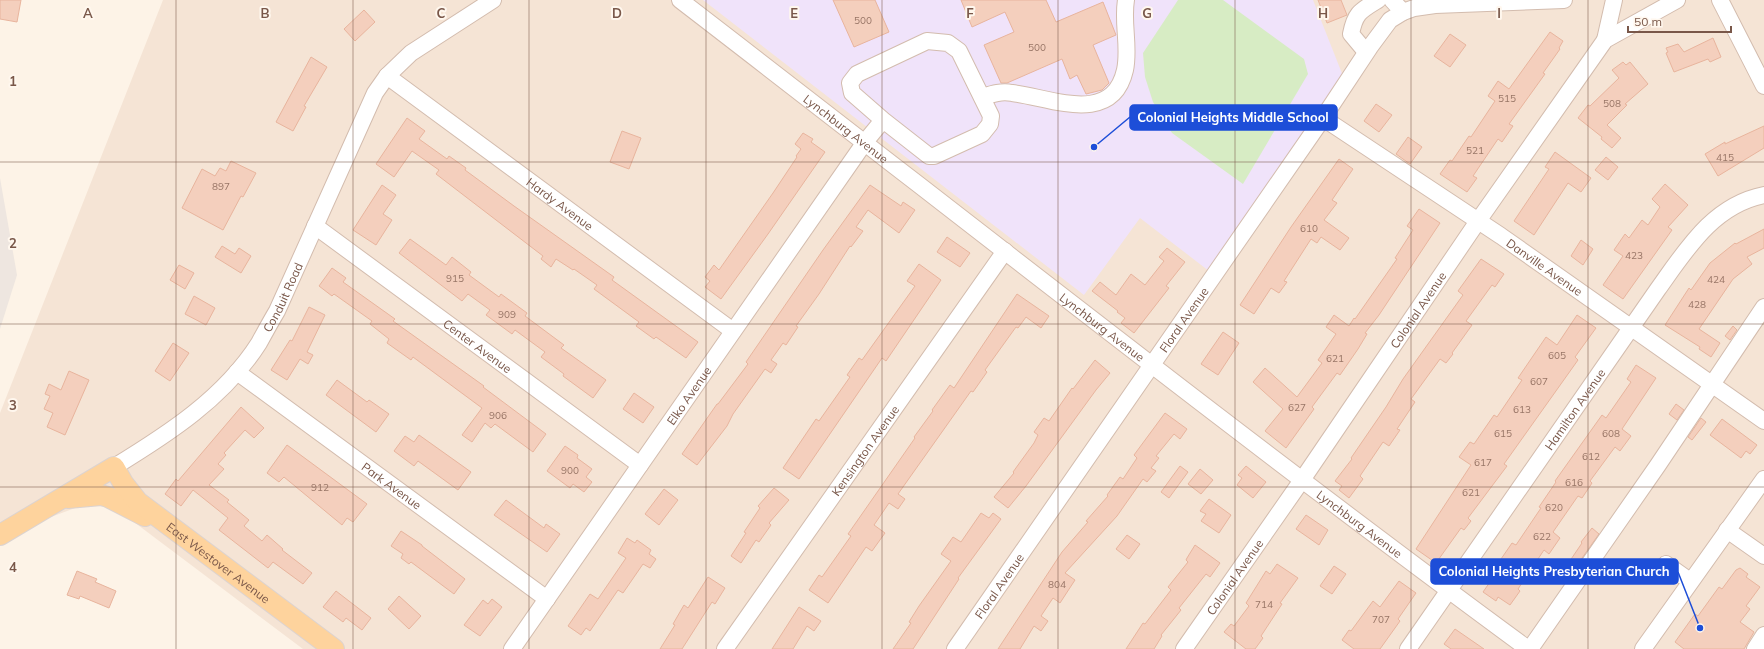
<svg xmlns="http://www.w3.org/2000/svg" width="1764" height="649" viewBox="0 0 1764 649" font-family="Mulish,sans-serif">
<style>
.residential{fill:#f5e4d5}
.industrial{fill:#eee6e0}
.education{fill:#f0e3fa}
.green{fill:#d7ecc4}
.building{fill:#f4cfbd;stroke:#e8b49d}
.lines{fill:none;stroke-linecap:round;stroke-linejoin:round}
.minor-casing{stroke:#d3bcae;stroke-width:18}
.major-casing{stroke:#dcd3d0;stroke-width:22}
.minor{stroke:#fff;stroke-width:16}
.major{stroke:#fed39d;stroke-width:20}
.grid{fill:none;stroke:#795749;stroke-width:1;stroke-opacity:0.55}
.labels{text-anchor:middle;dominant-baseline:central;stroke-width:4;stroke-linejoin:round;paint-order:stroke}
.number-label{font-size:10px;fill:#987566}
.street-label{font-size:12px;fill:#795749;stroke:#fff7ee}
.grid-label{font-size:13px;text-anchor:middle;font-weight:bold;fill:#795749;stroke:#fff7ee;stroke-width:4;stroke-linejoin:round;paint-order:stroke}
.leader{fill:none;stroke:#1d4ed8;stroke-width:1.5}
.callout-dot{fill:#1d4ed8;stroke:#fff7ee;stroke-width:1.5}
.callout{fill:#1d4ed8;stroke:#1d4ed8;stroke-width:1.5}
.callout-label{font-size:13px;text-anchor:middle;font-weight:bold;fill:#fff}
</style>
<rect width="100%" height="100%" fill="#fdf3e7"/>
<path class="residential" d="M163,0H1764V649H303L102,498L0,536V413Z"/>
<path class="industrial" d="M0,178L17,275L0,329Z"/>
<path class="education" d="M703,0H1313L1343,76L1209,271L1140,218L1084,295Z"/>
<path class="green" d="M1178,0H1223L1304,59L1308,74L1243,184L1172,133L1153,102L1145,77L1143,53Z"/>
<g class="building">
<path d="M0,0H21L17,22L0,19Z"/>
<path d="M833,0H875L889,32L854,47Z"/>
<path d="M961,0H1046L1056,22L1103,2L1116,35L1093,45L1109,83L1102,90L1086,94L1077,75L1070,79L1062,59L1007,83H1001L984,45L1014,32L1005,12L972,27Z"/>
<path d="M1318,0H1341L1347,15L1327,23Z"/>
<path d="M364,10L375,22L355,41L344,29Z"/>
<path d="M1550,32L1563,41L1559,48L1560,49L1543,73L1545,74L1509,124L1513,126L1502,142L1498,139L1473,176L1477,178L1467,192L1440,174L1450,160L1452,161L1469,136L1471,137L1495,101L1488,96L1498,81L1509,89Z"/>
<path d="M1450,34L1466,45L1450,67L1434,56Z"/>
<path d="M1713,38L1721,57L1710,62L1708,59L1674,72L1666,53L1668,52L1666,48L1678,44L1684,52Z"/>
<path d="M311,57L327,67L304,106L306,107L293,131L276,122Z"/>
<path d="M1623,62L1626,65L1630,62L1648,84L1625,104L1627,105L1607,125L1621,138L1612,148L1601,139L1602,137L1578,118L1588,105L1590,106L1619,78L1612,70Z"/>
<path d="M1376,104L1392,115L1379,132L1364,121Z"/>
<path d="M407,118L425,131L419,139L447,159L449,156L466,168L465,170L514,206L614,277L612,280L698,342L686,358L656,337L654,339L636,326L639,322L594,289L597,285L574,269L573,270L556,259L551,267L541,259L543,256L436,174L439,170L412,151L394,177L376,164Z"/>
<path d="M1764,126V148L1718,176L1705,154L1725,142V144Z"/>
<path d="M622,131L641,138L629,169L610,162Z"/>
<path d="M803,133L813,139L811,142L825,152L768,234L721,299L705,287L710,281L705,277L714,265L719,270L773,193L797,157L796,156L801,149L795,144Z"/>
<path d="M1408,137L1422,147L1410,164L1396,154Z"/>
<path d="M1555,152L1591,178L1581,192L1568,183L1534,235L1514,221L1549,169L1545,167Z"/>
<path d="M1606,157L1618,167L1608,180L1595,170Z"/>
<path d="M1339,159L1353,169L1332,200L1337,203L1324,220L1349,238L1340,250L1321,237L1317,243L1311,239L1284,281L1287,282L1279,293L1271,288L1254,314L1240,305L1291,227Z"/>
<path d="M231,161L256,173L243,197L241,196L223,230L182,208L202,169L215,176L220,168L226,171Z"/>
<path d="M1665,184L1688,205L1668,227L1672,230L1623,299L1603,285L1623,256L1614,250L1625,234L1629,238L1642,220L1648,225L1660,207L1652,199Z"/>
<path d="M382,185L396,195L383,214L392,220L376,245L353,230Z"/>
<path d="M870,185L901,206L903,202L915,210L899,233L868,210L856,227L863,231L851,247L850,246L819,294L796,326L798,327L786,345L783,343L771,360L777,364L771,373L765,369L733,414L727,426L697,465L682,454L717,404H718L748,364L746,362L823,250Z"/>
<path d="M1419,209L1440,223L1379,315L1365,333L1367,334L1358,349L1340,375L1337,373L1312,407L1314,409L1286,448L1265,431L1283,409L1253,382L1265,368L1297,397L1322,363L1318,360L1336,334L1326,327L1334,315L1349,326L1354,318L1355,319L1397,259L1395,258L1413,230L1407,226Z"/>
<path d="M1764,229V248L1747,257L1752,264L1733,279L1699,329L1720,343L1711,357L1699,349L1700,347L1665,325L1689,288L1691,290L1710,263L1735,243L1736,244Z"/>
<path d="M947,237L970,253L960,267L937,252Z"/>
<path d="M410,239L446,265L452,257L471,272L469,275L499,297L501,294L527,313L525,316L564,345L561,348L606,380L593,398L563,376L564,374L541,357L545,352L515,330L512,334L486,315L490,310L468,294L462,301L399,253Z"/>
<path d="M1581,240L1593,249L1583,265L1571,256Z"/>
<path d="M222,246L235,254L239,248L251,256L241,273L215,257Z"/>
<path d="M1167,248L1185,262L1166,286L1169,288L1134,333L1121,323L1125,318L1117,312L1118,311L1092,291L1100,282L1116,295L1131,274L1145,285L1164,261L1159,257Z"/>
<path d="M1481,259L1504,274L1495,287L1492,285L1466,321L1472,325L1452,353L1453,354L1446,363L1440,359L1411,399L1415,402L1397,429L1400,430L1389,446L1383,442L1360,476L1363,479L1349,498L1339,490L1342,486L1335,481L1352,459L1351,458L1386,407L1403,379L1463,295L1458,291Z"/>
<path d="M919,264L941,280L886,361L882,358L799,479L783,468L816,419L819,421L850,377L847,375L859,358L862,360L915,286L907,281Z"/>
<path d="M179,265L194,273L185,289L170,280Z"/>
<path d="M332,268L346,278L343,282L395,319L393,321L484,386L483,387L546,434L533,452L495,424L491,428L485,423L472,442L462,435L482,408L413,357L411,360L387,343L389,339L370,324L372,321L334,294L332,296L319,286Z"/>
<path d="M1017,294L1049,316L1041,328L1026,317L1018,328L1016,327L985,370L987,372L973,392L971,391L898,494L905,499L898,509L889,503L874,525L885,533L872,551L866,547L828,603L809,590L819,575L822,577L851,536L848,534L915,438L914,437L933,411L932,410L950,385L954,388Z"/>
<path d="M194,296L215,308L206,325L185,314Z"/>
<path d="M309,307L325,315L307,352L313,355L308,364L300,359L287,380L271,370L290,340L292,341Z"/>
<path d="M1577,315L1596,328L1575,357L1578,360L1504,464L1507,466L1468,518L1471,521L1464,530L1461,528L1436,563L1416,549L1471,465L1459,457L1470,442L1474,444L1494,415L1497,417L1522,380L1518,378L1546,337L1557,345Z"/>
<path d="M1733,326L1737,330L1730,340L1725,336Z"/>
<path d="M1223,332L1239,343L1218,375L1201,364Z"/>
<path d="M173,343L189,353L170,381L155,371Z"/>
<path d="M1095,360L1110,373L1096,390L1026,486L1008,508L994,497L1014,473L1013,472L1034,443L1038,435L1034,432L1044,418L1049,421L1072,388L1073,389Z"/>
<path d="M1636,365L1656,378L1622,429L1631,436L1620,451L1615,447L1590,481L1592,483L1582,498L1578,496L1553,532L1560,538L1549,554L1544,550L1518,589L1520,591L1510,605L1498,597L1496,601L1483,592L1504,562L1501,559L1512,543L1516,545L1541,508L1539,507L1556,482L1555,481L1602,415L1606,418L1631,382L1627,379Z"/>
<path d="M69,371L89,380L65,435L47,427L53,413L44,409L50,396L45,394L49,384L61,390Z"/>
<path d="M337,380L367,402L369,400L389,414L376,432L326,395Z"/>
<path d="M634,393L654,407L643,423L623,409Z"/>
<path d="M1676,404L1684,410L1677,420L1669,414Z"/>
<path d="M241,407L264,428L254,438L245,430L224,453L226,455L218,464L224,469L209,485L229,500L227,502L249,520L244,526L262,541L267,535L283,549L282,550L312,573L303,584L273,562L268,568L219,530L228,518L193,490L181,506L165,494L176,479L178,481Z"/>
<path d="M1165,413L1187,429L1180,439L1174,434L1156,456L1159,458L1151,468L1156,471L1147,482L1143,479L1117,516L1065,573L1075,580L1060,603L1053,598L1041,616L1048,621L1041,631L1034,626L1020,649H998L1062,552L1088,522L1086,521L1108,496L1107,495L1120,477L1123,479L1137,458L1134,455Z"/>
<path d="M1701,418L1706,422L1692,440L1688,437Z"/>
<path d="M1722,419L1757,445L1750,454L1746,451L1741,458L1710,435Z"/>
<path d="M419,435L471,472L458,490L418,461L414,466L394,451L405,436L414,442Z"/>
<path d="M287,445L367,504L353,522L347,518L342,525L284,477L279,482L267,473Z"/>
<path d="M565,446L578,455L577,458L592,469L586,477L592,482L584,492L573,484L570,488L547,471Z"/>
<path d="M1180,466L1188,472L1169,498L1161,492Z"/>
<path d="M1246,466L1266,482L1253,498L1237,485L1242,478L1238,475Z"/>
<path d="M1200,469L1213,480L1201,494L1188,484Z"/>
<path d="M774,488L789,500L769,523L771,525L759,542L756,540L741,563L731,556L746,533L744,532L760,508L758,506Z"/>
<path d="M664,489L678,500L659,525L645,514Z"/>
<path d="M1209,499L1231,515L1219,533L1201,521L1206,514L1200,511Z"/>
<path d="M506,500L544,528L546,524L560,534L547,552L494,515Z"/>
<path d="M981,513L989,518L993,513L1001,519L958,578L959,579L913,649H893L911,623L909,622L919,606L951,561L941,554L953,537L961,542Z"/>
<path d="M1306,515L1328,530L1319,545L1296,529Z"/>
<path d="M1592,528L1599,534L1570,575L1563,571L1582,543L1581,542Z"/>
<path d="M401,531L422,545V546L465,579L454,594L411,562L409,564L401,558L403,554L391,546Z"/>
<path d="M1127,535L1140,544L1129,559L1116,549Z"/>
<path d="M627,538L635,543L637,540L651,550L649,554L656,559L650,568L643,564L623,593L618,590L590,631L586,628L581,635L568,626L590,594L598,599L626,558L618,553Z"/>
<path d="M1195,545L1220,563L1210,577L1206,574L1179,608L1181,610L1161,635L1162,636L1154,649H1126L1143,623L1145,624L1171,590L1168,587L1188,562L1186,560L1187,558Z"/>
<path d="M1277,564L1298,578L1280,603L1282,604L1261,636L1263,638L1255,649H1246L1224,632L1231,624L1234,626L1249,606L1246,603L1266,571L1270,574Z"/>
<path d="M1334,566L1346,574L1332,594L1320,586Z"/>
<path d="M1740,568L1748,574L1746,577L1760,587L1746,606L1750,609L1740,622L1754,632L1744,649H1684L1675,642L1695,614L1698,616L1719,587L1722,589L1736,570Z"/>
<path d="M77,571L97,579L95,582L116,591L109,608L80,596L79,599L67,595Z"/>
<path d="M708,577L725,588L715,604L712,602L682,649H660L675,625L673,624L684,605L688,608Z"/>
<path d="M1399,581L1416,593L1398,619L1400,621L1380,649H1354L1342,640L1349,630L1351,631L1373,601L1380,607Z"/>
<path d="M336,591L371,618L362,630L346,618L343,622L323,607Z"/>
<path d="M399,596L421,616L409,629L388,609Z"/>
<path d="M492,599L502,607L480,636L464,625L483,600L488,604Z"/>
<path d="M799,607L821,621L814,631L807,626L793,649H772Z"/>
<path d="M1455,629L1484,649H1451L1444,644Z"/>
</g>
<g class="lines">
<g class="minor-casing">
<g id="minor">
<path id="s1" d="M680,0C962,217 1241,438 1528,649"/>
<path d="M1392,0L1403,12"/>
<path d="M1720,0L1764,86"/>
<path d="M1605,40L1614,0"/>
<path d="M1366,52L1351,34C1355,13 1360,11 1378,0"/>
<path id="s2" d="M387,76L733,331"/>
<path d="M982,97C992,94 1001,91 1012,93C1049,97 1112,127 1125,70C1130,47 1122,23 1126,0"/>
<path id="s3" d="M1323,118L1501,236L1764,421"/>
<path id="s4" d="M315,226L640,465"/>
<path id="s5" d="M237,372L547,599"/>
<path id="s6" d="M114,467C168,434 224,398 259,343C265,332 271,321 277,311L375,93L387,76L411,53L493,0"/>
<path d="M1727,530L1764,556"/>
<path d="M1666,564L1690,581"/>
<path id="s7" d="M512,649L865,142L883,120L929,156H934L982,134L990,124L991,116L959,51L948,43L927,41L857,74L850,83L852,93L883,120"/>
<path id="s8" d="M725,649L1005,251"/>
<path id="s9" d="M955,649L1323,118L1370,47L1390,20L1403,12L1414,8L1435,5L1564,0"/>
<path id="s10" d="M1184,649L1302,480L1478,221L1605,40L1677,0"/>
<path id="s11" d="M1408,649L1658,289C1686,250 1713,205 1764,195"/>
<path d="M1530,649L1658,465L1764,307"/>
<path d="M1643,649L1764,479"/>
<path d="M1755,649L1764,635"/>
</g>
</g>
<g class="major-casing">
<g id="major">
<path d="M68,498L101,495L108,497L145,516"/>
<path id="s12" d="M0,535L114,467L123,483L138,502L334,649"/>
</g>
</g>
<use href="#minor" class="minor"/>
<use href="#major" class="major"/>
</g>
<path class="grid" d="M176,0V649M353,0V649M529,0V649M706,0V649M882,0V649M1058,0V649M1235,0V649M1411,0V649M1588,0V649M0,162H1764M0,324H1764M0,487H1764"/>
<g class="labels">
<g class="number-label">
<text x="863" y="20">500</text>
<text x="1037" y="47">500</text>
<text x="1507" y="98">515</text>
<text x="1612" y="103">508</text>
<text x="1475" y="150">521</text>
<text x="1725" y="157">415</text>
<text x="221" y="186">897</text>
<text x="1309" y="228">610</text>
<text x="1634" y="255">423</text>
<text x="455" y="278">915</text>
<text x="1716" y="279">424</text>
<text x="1697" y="304">428</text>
<text x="507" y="314">909</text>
<text x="1557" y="355">605</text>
<text x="1335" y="358">621</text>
<text x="1539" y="381">607</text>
<text x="1297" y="407">627</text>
<text x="1522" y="409">613</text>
<text x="498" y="415">906</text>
<text x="1503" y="433">615</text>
<text x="1611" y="433">608</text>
<text x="1591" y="456">612</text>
<text x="1483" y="462">617</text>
<text x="570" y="470">900</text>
<text x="1574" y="482">616</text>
<text x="320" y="487">912</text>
<text x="1471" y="492">621</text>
<text x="1554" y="507">620</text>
<text x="1542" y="536">622</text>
<text x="1057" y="584">804</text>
<text x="1264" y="604">714</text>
<text x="1381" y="619">707</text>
</g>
<g class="street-label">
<text stroke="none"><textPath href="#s1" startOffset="210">Lynchburg Avenue</textPath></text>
<text stroke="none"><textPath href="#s2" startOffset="215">Hardy Avenue</textPath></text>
<text stroke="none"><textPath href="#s3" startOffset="267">Danville Avenue</textPath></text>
<text stroke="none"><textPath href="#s6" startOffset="244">Conduit Road</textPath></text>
<text stroke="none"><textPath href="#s10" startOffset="412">Colonial Avenue</textPath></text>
<text stroke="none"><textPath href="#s9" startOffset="401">Floral Avenue</textPath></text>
<text stroke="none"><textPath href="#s1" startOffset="534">Lynchburg Avenue</textPath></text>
<text stroke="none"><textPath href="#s4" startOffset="202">Center Avenue</textPath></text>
<text stroke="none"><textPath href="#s7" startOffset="309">Elko Avenue</textPath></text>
<text stroke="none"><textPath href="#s11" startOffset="292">Hamilton Avenue</textPath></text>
<text stroke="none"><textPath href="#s8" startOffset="243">Kensington Avenue</textPath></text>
<text stroke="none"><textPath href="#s5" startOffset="192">Park Avenue</textPath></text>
<text stroke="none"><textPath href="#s1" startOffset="858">Lynchburg Avenue</textPath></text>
<text stroke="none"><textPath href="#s12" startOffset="276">East Westover Avenue</textPath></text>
<text stroke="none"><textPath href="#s10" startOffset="88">Colonial Avenue</textPath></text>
<text stroke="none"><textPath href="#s9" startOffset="77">Floral Avenue</textPath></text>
</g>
</g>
<g class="grid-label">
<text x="88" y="18">A</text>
<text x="265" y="18">B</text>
<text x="441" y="18">C</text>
<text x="617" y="18">D</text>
<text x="794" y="18">E</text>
<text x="970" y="18">F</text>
<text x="1147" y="18">G</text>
<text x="1323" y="18">H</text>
<text x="1499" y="18">I</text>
<text x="13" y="86">1</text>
<text x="13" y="248">2</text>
<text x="13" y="410">3</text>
<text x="13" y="572">4</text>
</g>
<path class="leader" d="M1094 147L1130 117M1700 628L1678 572"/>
<g class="callout-dot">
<circle cx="1094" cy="147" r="4"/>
<circle cx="1700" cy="628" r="4"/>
</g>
<g class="callout">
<rect x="1130" y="105" width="207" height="25" rx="4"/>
<rect x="1431" y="559" width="247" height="25" rx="4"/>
</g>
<g class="callout-label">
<text x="1233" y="122">Colonial Heights Middle School</text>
<text x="1554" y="576">Colonial Heights Presbyterian Church</text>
</g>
<path d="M1628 26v6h103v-6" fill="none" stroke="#795749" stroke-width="2"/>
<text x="1634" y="26" font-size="12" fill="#795749" stroke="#fff7ee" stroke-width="3" paint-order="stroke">50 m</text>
</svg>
